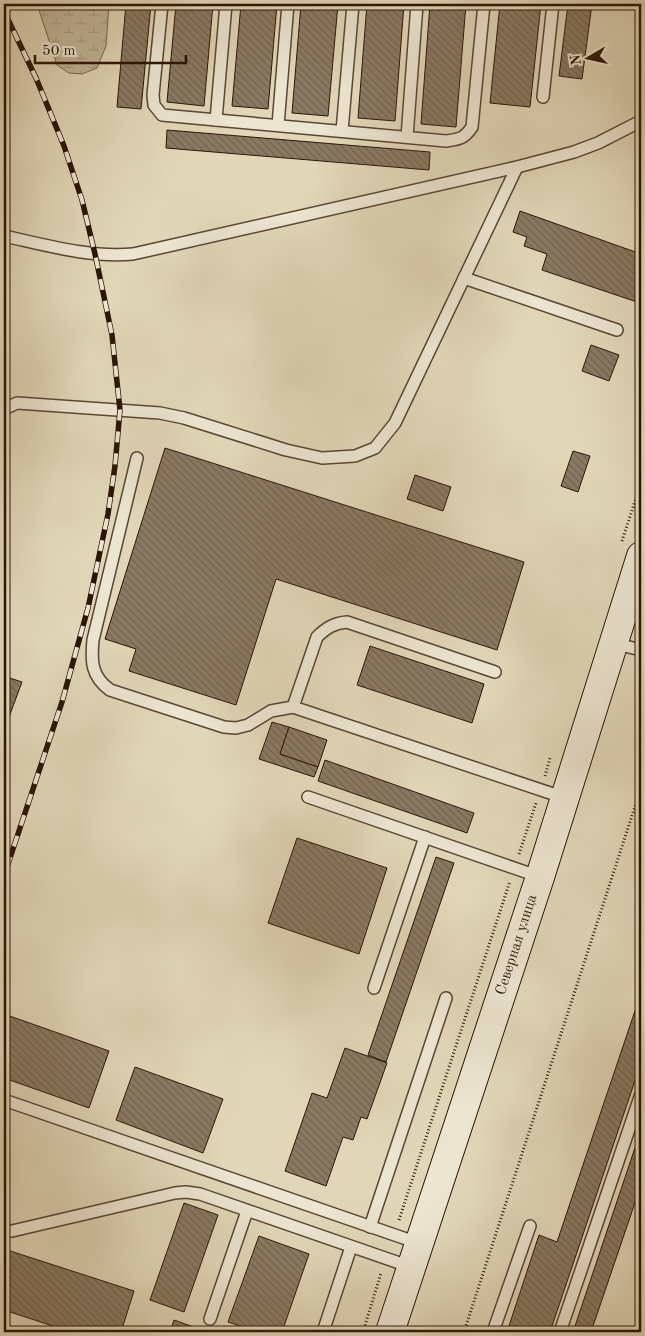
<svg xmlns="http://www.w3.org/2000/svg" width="645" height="1336" viewBox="0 0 645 1336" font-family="'Old Standard TT',serif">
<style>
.wetland{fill:url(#wetland-marsh);stroke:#776650}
.building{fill:url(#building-back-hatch);stroke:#2c1507}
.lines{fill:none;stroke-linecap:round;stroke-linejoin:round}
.lane-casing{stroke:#594633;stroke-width:14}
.secondary-casing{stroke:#2c1507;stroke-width:30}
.path{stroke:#2c1507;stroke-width:3;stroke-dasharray:1 2.5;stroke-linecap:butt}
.lane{stroke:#ece5d1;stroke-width:11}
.secondary{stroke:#ece5d1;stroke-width:28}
.rail-casing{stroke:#2c1507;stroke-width:5.5}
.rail{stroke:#ece5d1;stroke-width:4;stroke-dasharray:11;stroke-linecap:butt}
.labels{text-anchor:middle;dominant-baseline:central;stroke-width:4;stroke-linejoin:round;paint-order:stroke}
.street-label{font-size:15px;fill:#2c1507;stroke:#ece5d1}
</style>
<defs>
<pattern id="wetland-marsh" width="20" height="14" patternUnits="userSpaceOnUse" patternTransform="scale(1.25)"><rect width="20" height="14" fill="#c2b69a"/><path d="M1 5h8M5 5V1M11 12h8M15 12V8" fill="none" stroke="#a79c83"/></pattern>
<pattern id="building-back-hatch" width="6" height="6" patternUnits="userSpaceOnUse" patternTransform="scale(1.25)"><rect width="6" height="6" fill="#8a7a63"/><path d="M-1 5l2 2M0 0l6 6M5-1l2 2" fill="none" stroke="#716350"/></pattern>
</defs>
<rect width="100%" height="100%" fill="#e1d7b8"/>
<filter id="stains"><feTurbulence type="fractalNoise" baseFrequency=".004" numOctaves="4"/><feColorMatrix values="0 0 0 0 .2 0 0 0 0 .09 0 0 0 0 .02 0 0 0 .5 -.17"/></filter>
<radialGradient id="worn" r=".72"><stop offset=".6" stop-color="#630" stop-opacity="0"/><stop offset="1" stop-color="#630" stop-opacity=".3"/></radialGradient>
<path class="wetland" d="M37,4H109L106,46L97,68L82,74L69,73L57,65Z"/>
<g class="building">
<path d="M126,4H151L141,109L117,107Z"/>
<path d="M176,4H213L204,106L167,102Z"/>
<path d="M241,4H277L268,109L232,106Z"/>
<path d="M301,4H338L328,116L292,113Z"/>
<path d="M367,4H404L395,121L358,118Z"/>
<path d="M430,4H466L456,127L421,124Z"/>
<path d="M500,4H541L530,107L490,103Z"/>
<path d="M568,4H592L582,79L559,76Z"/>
<path d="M167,130L430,152L429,170L166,148Z"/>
<path d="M520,211L641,254V298L640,303L542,270L547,254L524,246L527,237L513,232Z"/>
<path d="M591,345L619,355L609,381L582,371Z"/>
<path d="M165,448L524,562L497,650L276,579L236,705L129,671L136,649L105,639Z"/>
<path d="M573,451L590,456L578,492L561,486Z"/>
<path d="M415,475L451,487L443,511L407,499Z"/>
<path d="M370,646L484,684L472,723L357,685Z"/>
<path d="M4,676L22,682L9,717L4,715Z"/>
<path d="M272,722L289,727L280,754L318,767L314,777L259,759Z"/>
<path d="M289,727L327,740L318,767L280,754Z"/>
<path d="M325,760L474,813L467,833L318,781Z"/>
<path d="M297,838L387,868L359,954L268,923Z"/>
<path d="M436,857L454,863L386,1062L368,1055Z"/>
<path d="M641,993V1063L550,1332H507L539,1235L557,1242Z"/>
<path d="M4,1014L109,1051L89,1108L4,1078Z"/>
<path d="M345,1048L387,1063L367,1119L361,1117L353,1140L343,1137L326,1186L285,1171L312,1093L327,1098Z"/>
<path d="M135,1067L223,1099L203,1153L116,1120Z"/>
<path d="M641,1130V1185L591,1332H573Z"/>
<path d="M184,1203L218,1215L184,1312L150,1300Z"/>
<path d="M259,1236L309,1254L282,1332H258L228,1322Z"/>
<path d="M4,1249L134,1291L121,1332H71L4,1310Z"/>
<path d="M174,1320L208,1332H170Z"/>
</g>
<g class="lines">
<g class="lane-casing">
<g id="lane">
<path d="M162,4L153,95L154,105L162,115L446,141C459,139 464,139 472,127L484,4"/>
<path d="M543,97L553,4"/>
<path d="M216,120L226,4"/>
<path d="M278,125L288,4"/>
<path d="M342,131L353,4"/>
<path d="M407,137L417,4"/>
<path d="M4,236C46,245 90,258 133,254L517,167L574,152L598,143L641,121"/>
<path d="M464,278L617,330"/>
<path d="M4,409L17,403L160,413L184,418L286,450L322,458L355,456L375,448L395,423L517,167"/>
<path d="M137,458L93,640C91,661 91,676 110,690L224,727L236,728L248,725L271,711L293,707"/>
<path d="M613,643L641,650"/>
<path d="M495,672L347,622C334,623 326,628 317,637L293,707L565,798"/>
<path d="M308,797L540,877"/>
<path d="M374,988L425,837"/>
<path d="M4,1100L418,1243"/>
<path d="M370,1227L446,998"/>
<path d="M12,1231L175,1193L186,1192L200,1194L411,1267"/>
<path d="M210,1319L247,1211"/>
<path d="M323,1332L351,1247"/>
<path d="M493,1332L530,1226"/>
<path d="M560,1332L641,1094"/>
</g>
</g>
<g class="secondary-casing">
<path id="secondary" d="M390,1332L540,877L641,556"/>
</g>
<g class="path">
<path d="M622,541L641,483"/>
<path d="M545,776L550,758"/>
<path d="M519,854L536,803"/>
<path d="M399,1220L510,881"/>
<path d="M363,1332L381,1273"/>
<path d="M464,1332L641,788"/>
</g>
<use href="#lane" class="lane"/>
<use href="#secondary" class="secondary"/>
<g class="rail-casing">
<path id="rail" d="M4,11L36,78L64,146L82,200L95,254L112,335L120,410L115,466L108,514L88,608L62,702L4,876"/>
</g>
<use href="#rail" class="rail"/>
</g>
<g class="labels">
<g class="street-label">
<text transform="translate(517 945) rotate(-72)">Северная улица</text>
</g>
</g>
<rect width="645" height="1336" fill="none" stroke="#e1d7b8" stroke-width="20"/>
<rect x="5" y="5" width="635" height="1326" fill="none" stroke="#2c1507" stroke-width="2.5"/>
<rect x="10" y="10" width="625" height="1316" fill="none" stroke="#2c1507"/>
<g transform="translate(588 58) rotate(261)" stroke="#ece5d1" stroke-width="4" paint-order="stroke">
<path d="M0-4L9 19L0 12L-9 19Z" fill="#2c1507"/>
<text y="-8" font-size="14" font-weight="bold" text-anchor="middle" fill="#2c1507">N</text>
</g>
<path d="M35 55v8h151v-8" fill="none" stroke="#2c1507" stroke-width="2.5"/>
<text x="42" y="55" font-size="15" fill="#2c1507" stroke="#ece5d1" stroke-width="4" paint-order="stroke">50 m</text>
<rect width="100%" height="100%" filter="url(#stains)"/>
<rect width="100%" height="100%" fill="url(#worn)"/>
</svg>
